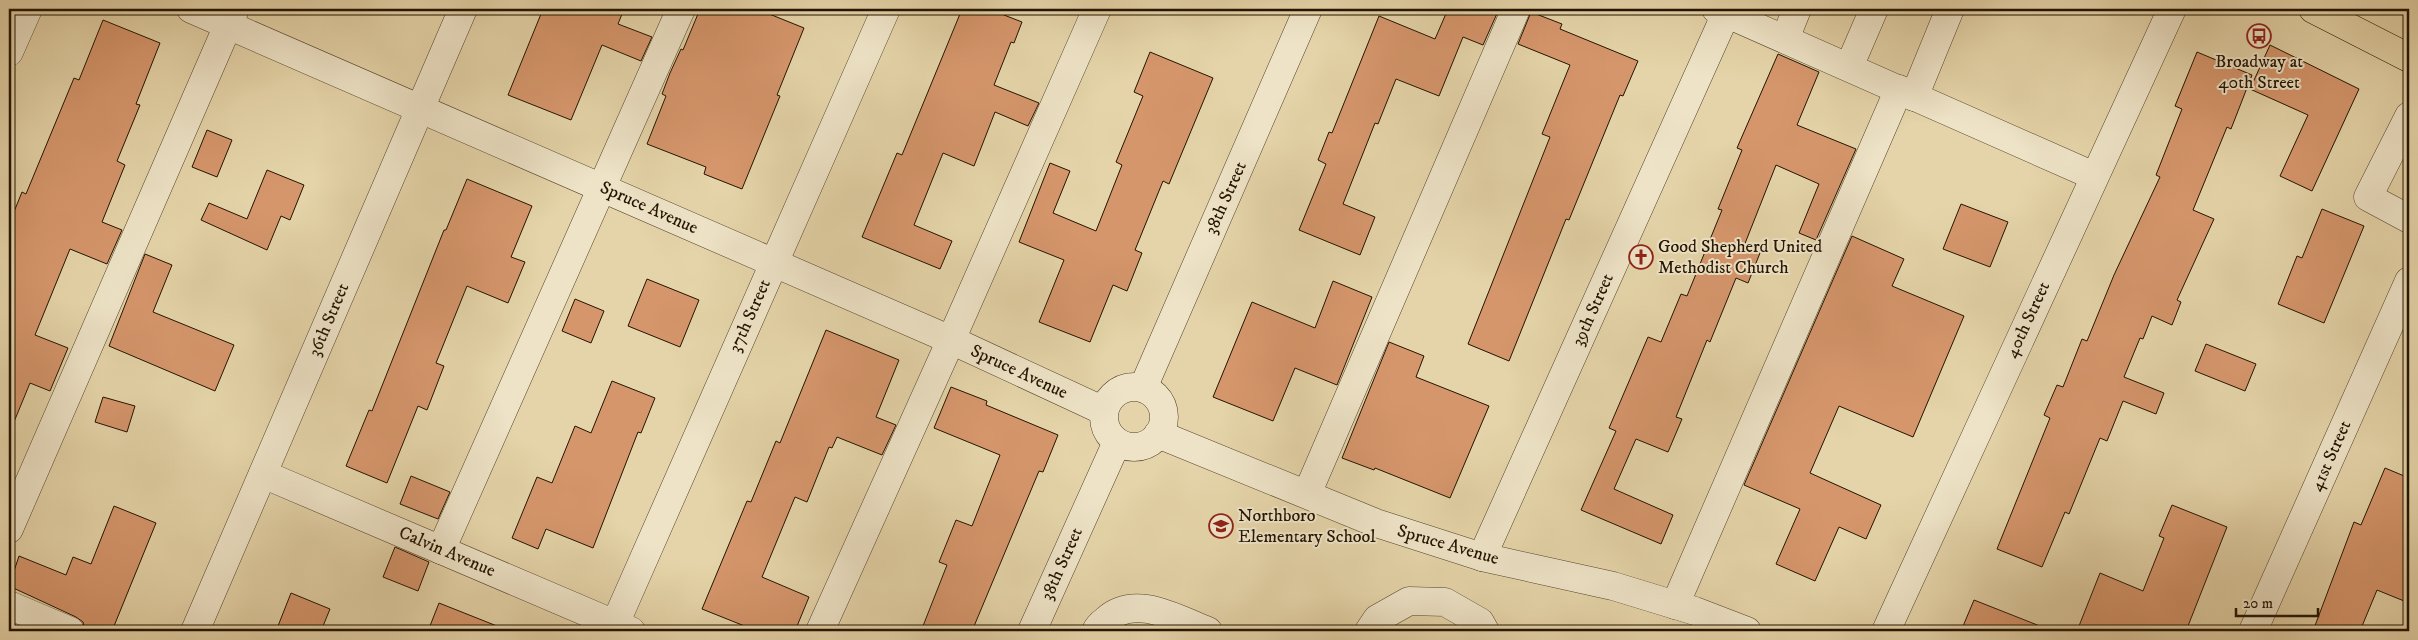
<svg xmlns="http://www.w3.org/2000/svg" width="2418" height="640" viewBox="0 0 2418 640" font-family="'IM FELL DW Pica',serif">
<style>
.building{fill:#d6966c;stroke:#221300}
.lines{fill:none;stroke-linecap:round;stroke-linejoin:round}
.minor-casing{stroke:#53432a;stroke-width:29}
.major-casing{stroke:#221300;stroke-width:29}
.minor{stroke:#eee3c7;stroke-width:28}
.major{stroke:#e5d4a9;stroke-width:28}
.labels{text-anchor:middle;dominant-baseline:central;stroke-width:4;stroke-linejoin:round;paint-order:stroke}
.poi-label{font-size:18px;fill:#221300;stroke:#eee3c7;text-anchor:start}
.street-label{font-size:18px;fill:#221300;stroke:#eee3c7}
</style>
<rect width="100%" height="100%" fill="#e5d4a9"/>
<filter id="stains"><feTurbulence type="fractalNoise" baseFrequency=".004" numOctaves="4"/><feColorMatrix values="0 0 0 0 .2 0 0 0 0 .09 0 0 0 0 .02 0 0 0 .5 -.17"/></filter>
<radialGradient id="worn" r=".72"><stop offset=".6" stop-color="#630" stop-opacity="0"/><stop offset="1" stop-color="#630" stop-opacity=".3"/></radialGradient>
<g class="building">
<path d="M543,9H624L618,24L652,37L641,61L602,45L571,120L508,95Z"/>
<path d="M700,9H757L804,28L777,95L780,96L742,189L704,174L706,167L647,144L666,96L662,94L670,73L681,49L683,50Z"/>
<path d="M962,9H1006L1004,15L1022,22L1014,43L1011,42L994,85L1039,103L1028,126L995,112L974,166L943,153L914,225L952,241L940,269L862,237L897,153L902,155Z"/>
<path d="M1448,9H1499L1483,45L1463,37L1439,96L1396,79L1378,124L1375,123L1343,204L1375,217L1360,255L1299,230L1326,164L1318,160L1329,132L1332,133L1379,16L1435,39Z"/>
<path d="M1531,12L1562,24L1560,29L1638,61L1623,96L1620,95L1569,220L1566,219L1509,361L1468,344L1550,137L1542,134L1570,65L1518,44Z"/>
<path d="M103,20L160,43L136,104L140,105L117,161L125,165L102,222L122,230L107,264L70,249L35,335L68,348L50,391L30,383L9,434V224L22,192L26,194L74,78L79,80Z"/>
<path d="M2270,45L2359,89L2312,191L2280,176L2308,115L2250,89Z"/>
<path d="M1150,52L1213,78L1169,184L1163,181L1135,250L1142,253L1127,291L1113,285L1090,342L1039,322L1064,260L1019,242L1050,163L1070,171L1053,213L1096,231L1122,165L1116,162L1143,96L1134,92Z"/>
<path d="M2197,52L2252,75L2231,129L2227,127L2193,210L2214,219L2177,300L2181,302L2172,325L2152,316L2143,339L2140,338L2124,377L2164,393L2156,414L2123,401L2107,441L2100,438L2069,514L2065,512L2042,567L1997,549L2050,418L2044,415L2057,385L2063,387L2082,339L2087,341L2114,275L2160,177L2156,175L2182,109L2175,106Z"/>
<path d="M1778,54L1819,72L1797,125L1856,149L1816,240L1799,233L1819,184L1776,165L1744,246L1760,253L1748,283L1736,278L1710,342L1707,340L1676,417L1682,419L1668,452L1636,439L1614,489L1673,515L1661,544L1581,510L1616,431L1609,428L1648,337L1661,342L1681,294L1687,296L1722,210L1718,209L1742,150L1737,148Z"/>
<path d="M207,130L232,140L217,177L192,167Z"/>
<path d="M267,170L304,185L290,220L281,216L267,250L201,220L209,203L247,219Z"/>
<path d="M467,179L532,206L511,257L525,262L508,303L467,286L436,363L444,366L427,410L418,406L387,483L346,466L369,410L372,411L444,230H446Z"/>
<path d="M1961,204L2008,222L1990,267L1943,249Z"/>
<path d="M2322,209L2364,226L2324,323L2278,304L2297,256L2302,258Z"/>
<path d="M1852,236L1904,259L1892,286L1964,316L1913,437L1839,406L1810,473L1881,505L1866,539L1839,527L1815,581L1776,564L1800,509L1744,485Z"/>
<path d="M145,254L172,265L153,312L234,345L215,391L109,346Z"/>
<path d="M647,279L699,300L680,347L628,326Z"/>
<path d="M1333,281L1372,297L1337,385L1295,368L1273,421L1213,397L1252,302L1315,328Z"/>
<path d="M575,299L604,311L591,343L562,331Z"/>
<path d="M826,330L899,360L876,417L896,425L882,455L837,437L832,448L829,447L807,502L795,497L762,577L809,597L795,631H757L702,609L747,501L751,502L776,441L780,443Z"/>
<path d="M1389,342L1424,356L1416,377L1489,406L1450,498L1375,468L1374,470L1342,458Z"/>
<path d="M2206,344L2256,364L2245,391L2195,371Z"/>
<path d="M612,381L655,398L641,433L638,432L593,548L546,529L538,549L512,538L537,477L552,483L575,426L591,433Z"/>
<path d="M951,387L987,401L986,405L1058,435L1043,472L1039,471L972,631H935L923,626L947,565L939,562L956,520L972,526L1000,455L934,428Z"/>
<path d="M103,397L135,406L127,432L95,422Z"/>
<path d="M2385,468L2409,478V603L2377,590L2360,631H2313L2354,522L2361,525Z"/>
<path d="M411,476L450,492L438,519L400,504Z"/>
<path d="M2172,505L2227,527L2186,631H2077L2100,573L2143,591L2164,538L2159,536Z"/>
<path d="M114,506L156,523L112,631H85L83,622L76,617L9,586L19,556L66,575L73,557L91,564Z"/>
<path d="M395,547L429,562L418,591L383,577Z"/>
<path d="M291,593L330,609L321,631H276Z"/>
<path d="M1974,600L2050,630V631H1961Z"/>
<path d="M439,603L507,630L506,631H428Z"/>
<path d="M15,625L31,631H13Z"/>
</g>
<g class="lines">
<g class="minor-casing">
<g id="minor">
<path d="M191,9L951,340L1104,411"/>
<path d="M1716,9L2094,176"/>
<path d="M1785,39L1797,9"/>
<path d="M9,52L28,9"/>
<path d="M1849,67L1874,9"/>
<path d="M1914,97L1950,9"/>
<path d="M2409,116L2368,197L2409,219"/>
<circle cx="1134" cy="417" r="30"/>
<path d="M1143,388L1308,9"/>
<path d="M1158,434L1376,523L1482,557L1613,586L1695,611L1747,631"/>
<path d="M263,474L631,631"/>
<path d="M1307,494L1516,9"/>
<path d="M9,529L235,9"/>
<path d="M441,550L681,9"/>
<path d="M1482,557L1728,9"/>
<path d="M9,605L70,631"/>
<path d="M1675,605L1899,89"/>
<path d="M615,624L886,9"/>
<path d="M195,631L463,9"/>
<path d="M820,631L951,340L1097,9"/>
<path d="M1032,631L1117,442"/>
<path d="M1096,631C1098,626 1102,623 1106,620C1135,593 1177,619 1208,631"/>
<path d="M1369,631L1377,619L1409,601L1445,602L1480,622L1485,631"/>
<path d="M1886,631L2172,9"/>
<path d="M2253,631L2409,281"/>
</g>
</g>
<g class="major-casing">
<path id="major" d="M2313,9L2409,58"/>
</g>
<use href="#minor" class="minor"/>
<use href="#major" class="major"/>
</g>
<defs>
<g id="bus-ring" transform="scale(1.25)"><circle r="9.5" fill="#eee3c7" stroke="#8f2418" stroke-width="1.5"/><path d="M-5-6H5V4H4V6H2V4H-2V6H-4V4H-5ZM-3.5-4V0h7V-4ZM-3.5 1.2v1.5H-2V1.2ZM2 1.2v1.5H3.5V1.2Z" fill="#8f2418"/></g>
<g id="church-ring" transform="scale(1.25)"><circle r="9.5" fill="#eee3c7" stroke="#8f2418" stroke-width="1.5"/><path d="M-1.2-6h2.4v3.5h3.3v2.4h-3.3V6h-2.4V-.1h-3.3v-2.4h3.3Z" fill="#8f2418"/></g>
<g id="school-ring" transform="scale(1.25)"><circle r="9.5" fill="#eee3c7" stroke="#8f2418" stroke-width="1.5"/><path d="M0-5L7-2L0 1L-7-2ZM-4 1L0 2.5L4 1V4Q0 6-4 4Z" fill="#8f2418"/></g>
</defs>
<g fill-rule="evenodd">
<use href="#bus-ring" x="2259" y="36"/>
<use href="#church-ring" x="1641" y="257"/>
<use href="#school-ring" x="1221" y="526"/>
</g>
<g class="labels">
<g class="poi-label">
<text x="2259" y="62" text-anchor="middle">Broadway at<tspan x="2259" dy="21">40th Street</tspan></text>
<text x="1658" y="247">Good Shepherd United<tspan x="1658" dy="21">Methodist Church</tspan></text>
<text x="1238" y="516">Northboro<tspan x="1238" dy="21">Elementary School</tspan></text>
</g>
<g class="street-label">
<text transform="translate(1226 198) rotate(-66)">38th Street</text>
<text transform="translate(649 208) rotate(24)">Spruce Avenue</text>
<text transform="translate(1593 310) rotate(-66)">39th Street</text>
<text transform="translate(750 316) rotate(-66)">37th Street</text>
<text transform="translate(329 320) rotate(-67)">36th Street</text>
<text transform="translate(2028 320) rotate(-65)">40th Street</text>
<text transform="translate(1019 372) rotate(25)">Spruce Avenue</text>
<text transform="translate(2331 456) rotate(-66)">41st Street</text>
<text transform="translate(1448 545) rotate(16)">Spruce Avenue</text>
<text transform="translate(447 552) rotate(23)">Calvin Avenue</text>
<text transform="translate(1062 564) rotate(-66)">38th Street</text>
</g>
</g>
<rect width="2418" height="640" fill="none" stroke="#e5d4a9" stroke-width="30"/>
<rect x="10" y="10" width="2398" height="620" fill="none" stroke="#221300" stroke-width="2.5"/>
<rect x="15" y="15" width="2388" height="610" fill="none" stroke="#221300"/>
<path d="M2236 608v8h82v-8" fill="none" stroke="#221300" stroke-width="2.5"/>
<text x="2243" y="608" font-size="15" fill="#221300" stroke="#eee3c7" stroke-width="4" paint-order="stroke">20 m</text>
<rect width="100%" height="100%" filter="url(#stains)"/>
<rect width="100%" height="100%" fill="url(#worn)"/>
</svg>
